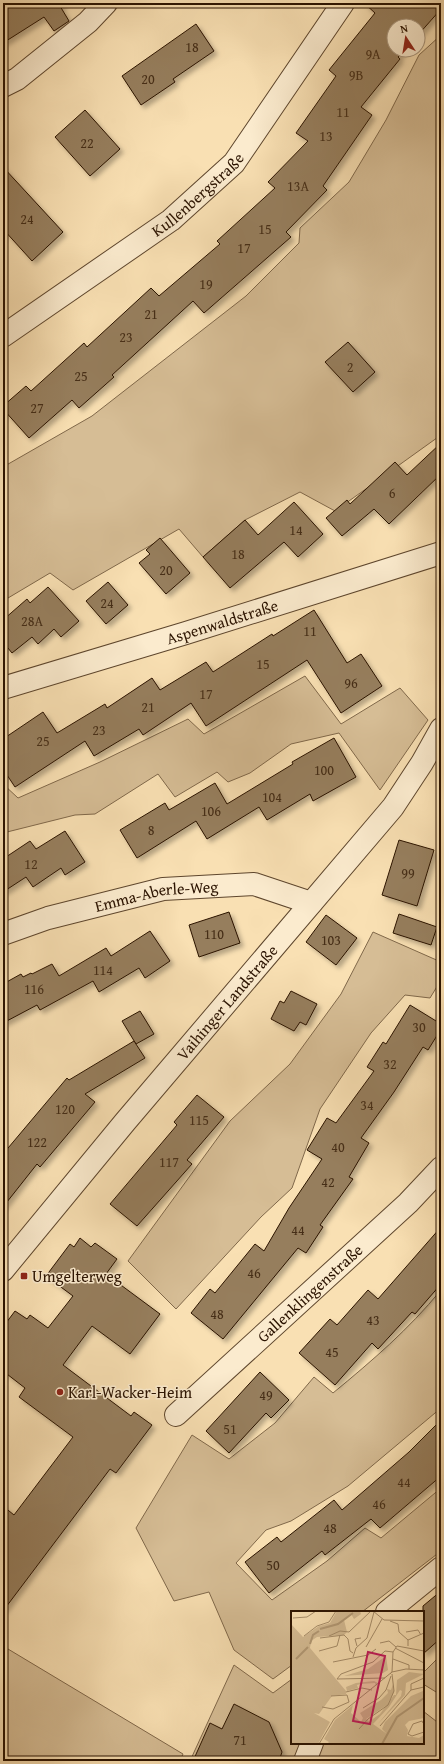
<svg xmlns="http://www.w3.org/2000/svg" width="444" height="1764" viewBox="0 0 444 1764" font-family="'Gentium Book Plus',serif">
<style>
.green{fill:#d6bd95;stroke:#80684a}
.building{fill:#967e5d;stroke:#2b1300;filter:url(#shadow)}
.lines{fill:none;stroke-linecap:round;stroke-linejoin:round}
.minor-casing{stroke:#5e462d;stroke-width:24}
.minor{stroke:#fbebce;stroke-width:22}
.poi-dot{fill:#8f2418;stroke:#fbebce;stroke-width:1.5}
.labels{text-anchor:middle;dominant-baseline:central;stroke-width:3;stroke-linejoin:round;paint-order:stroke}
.number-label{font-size:14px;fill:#462e17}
.street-label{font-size:16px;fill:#2b1300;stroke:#fbebce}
.poi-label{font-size:16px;fill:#2b1300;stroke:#fbebce;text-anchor:start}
.inset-river{fill:none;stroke:#b39a76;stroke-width:2}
.inset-road{fill:none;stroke:#a78e6b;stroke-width:1}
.view{fill:#c2185b;fill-opacity:0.15;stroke:#c2185b;stroke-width:2}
.inset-edge{fill:none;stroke:#2b1300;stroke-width:2}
</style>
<defs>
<filter id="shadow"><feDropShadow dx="3.5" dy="3.5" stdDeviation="2" flood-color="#0004"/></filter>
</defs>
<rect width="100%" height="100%" fill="#f9e0b3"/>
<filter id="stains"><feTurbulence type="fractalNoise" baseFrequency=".005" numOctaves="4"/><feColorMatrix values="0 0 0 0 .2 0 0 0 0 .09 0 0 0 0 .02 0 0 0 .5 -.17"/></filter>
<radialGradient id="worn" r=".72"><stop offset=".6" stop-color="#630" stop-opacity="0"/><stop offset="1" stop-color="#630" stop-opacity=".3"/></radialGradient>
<g class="green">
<path d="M441,35V435L335,511L300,492L245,520L203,557L179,529L73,590L50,573L3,601V467L92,416L246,296L299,243L300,228L349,182L386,120L419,55Z"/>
<path d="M305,676L341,724L400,688L428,720L380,790L339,733L291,744L250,773L228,782L217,772L175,797L158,774L95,814L75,815L3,833V784L18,798L100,762L188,719L204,734Z"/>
<path d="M373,932L441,962V980L430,998L405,995L371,1033L320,1109L292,1188L261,1217L176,1309L128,1261L230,1121L290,1064L341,994Z"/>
<path d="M441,1290V1408L348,1486L291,1521L266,1530L236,1563L272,1600L327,1561L365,1528L381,1538L441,1488V1551L362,1612H292V1665L273,1679L234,1650L209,1592L174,1601L136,1528L192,1435L229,1459L275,1423L314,1377L333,1393C373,1360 408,1330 441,1290Z"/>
<path d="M3,1646L183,1754L180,1761H3Z"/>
<path d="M441,1655V1695L423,1684V1673Z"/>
<path d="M234,1665L273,1693L292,1679V1743H423V1711L441,1725V1761H190Z"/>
</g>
<g class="building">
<path d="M14,3H65L60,6L69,21L54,31L44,17L3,43V9Z"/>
<path d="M364,3H441V9L418,35V26H394V50H404L398,57L400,59L361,107L372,115L323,186L327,190L286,232L291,237L204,313L193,301L112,375L114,377L79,408L72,400L29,438L3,409V406L26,386L31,391L84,343L87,347L151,288L159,296L220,244L217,241L275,188L268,182L308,141L296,133L336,76L329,70L375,13Z"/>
<path d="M196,24L214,51L173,79L175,82L141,105L122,76Z"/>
<path d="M85,110L120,149L90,176L55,137Z"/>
<path d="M3,167L63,232L32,261L3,229Z"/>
<path d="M348,342L375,372L353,392L325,362Z"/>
<path d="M441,443V474L389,524L374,509L342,536L326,518L347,500L350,504L395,462L407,475Z"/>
<path d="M294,502L323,534L298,557L284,542L230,588L203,557L245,520L258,535Z"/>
<path d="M160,538L190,573L166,594L139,563L150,554L146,550Z"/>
<path d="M108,582L128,605L106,624L86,601Z"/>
<path d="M48,587L79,621L61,637L54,629L38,644L32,637L12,653L3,642V620L27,599L30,603Z"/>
<path d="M314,610L347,663L361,654L382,686L341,713L307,660L206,726L191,703L143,735L139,729L94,756L85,741L15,787L3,769V739L43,712L57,733L105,704L107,708L152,678L160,690L206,662L213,672L272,634L273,636Z"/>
<path d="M334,738L356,777L313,801L310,794L267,820L259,807L207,839L196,821L137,858L120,830L165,803L169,810L215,783L227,804L293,764L292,762Z"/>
<path d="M65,831L85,862L65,875L61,868L33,887L26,877L3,892V859L30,841L36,849Z"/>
<path d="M399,840L434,850L417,906L382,895Z"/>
<path d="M229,912L240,943L199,957L189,925Z"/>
<path d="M399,914L437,927L431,945L393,933Z"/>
<path d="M326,915L357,938L336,965L306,942Z"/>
<path d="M150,931L170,961L145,978L139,968L99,992L93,981L40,1010L37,1005L3,1023V984L21,974L23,977L31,973L32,974L52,964L59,976L106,948L111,956Z"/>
<path d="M291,991L317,1004L306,1025L300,1022L294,1031L271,1019L280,1001L284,1003Z"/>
<path d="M410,1005L441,1024V1029L428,1050L423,1047L394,1092L361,1138L369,1143L349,1177L353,1179L320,1225L323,1227L306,1253L298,1248L223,1339L191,1313L210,1289L215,1293L255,1244L264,1251L289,1208L322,1159L307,1150L327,1118L336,1123L374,1071L367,1067L383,1042L386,1044Z"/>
<path d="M140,1011L154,1034L136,1044L122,1021Z"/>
<path d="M134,1041L145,1058L85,1094L95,1102L40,1167L37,1164L3,1207V1154L67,1078L69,1080Z"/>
<path d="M197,1095L224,1117L187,1160L192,1164L137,1226L110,1204L177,1125L174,1122Z"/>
<path d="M441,1227V1284L415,1314L412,1312L378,1349L372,1343L335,1385L299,1353L330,1319L337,1325L368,1290L378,1299Z"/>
<path d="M80,1238L91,1247L95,1243L117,1259L106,1274L160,1314L130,1354L92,1326L63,1365L131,1416L134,1412L152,1425L116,1473L110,1469L3,1611V1506L14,1515L73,1437L19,1397L25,1388L3,1371V1327L15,1311L27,1319L30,1315L48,1328L73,1296L46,1276L70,1244L74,1247Z"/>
<path d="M260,1372L289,1400L271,1418L266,1413L229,1453L206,1431Z"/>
<path d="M441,1420V1476L380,1528L371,1519L325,1555L322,1551L269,1593L245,1562L277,1537L281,1542L334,1500L342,1510L409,1452Z"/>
<path d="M441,1591V1638L423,1654V1606Z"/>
<path d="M234,1704L269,1722L282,1752L279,1761H193L210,1723L222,1729Z"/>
</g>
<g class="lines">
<g class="minor-casing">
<g id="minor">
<path d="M3,86L17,79L88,22L106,3"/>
<path id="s1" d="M3,336L171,220L234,163L343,3"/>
<path id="s2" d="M3,688L186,633L441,553"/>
<path id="s3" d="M3,934L48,918L163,889L254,884L311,903"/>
<path id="s4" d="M3,1270L125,1122L393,807L422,763L441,729"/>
<path id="s5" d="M176,1415L408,1203L441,1168"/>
<path d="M387,1612L441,1568"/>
<path d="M305,1761L312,1743"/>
</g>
</g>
<use href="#minor" class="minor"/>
</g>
<g class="poi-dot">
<rect x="20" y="1272" width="8" height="8" rx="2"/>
<circle cx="60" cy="1392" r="4"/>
</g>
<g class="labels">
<g class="number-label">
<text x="192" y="47">18</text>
<text x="373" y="54">9A</text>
<text x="356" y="75">9B</text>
<text x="148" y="79">20</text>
<text x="343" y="112">11</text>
<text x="326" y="136">13</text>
<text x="87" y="143">22</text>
<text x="298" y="186">13A</text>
<text x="27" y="219">24</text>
<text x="265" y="229">15</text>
<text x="244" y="248">17</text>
<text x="206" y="284">19</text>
<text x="151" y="314">21</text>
<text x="126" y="337">23</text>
<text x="350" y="367">2</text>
<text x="81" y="376">25</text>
<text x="37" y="408">27</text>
<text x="392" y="493">6</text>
<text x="296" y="530">14</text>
<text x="238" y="554">18</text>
<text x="166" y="570">20</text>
<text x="107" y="603">24</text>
<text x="32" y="621">28A</text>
<text x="310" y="631">11</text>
<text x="263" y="664">15</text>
<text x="351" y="683">96</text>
<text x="206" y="694">17</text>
<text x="148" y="707">21</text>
<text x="99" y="730">23</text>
<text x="43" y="741">25</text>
<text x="324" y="770">100</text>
<text x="272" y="797">104</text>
<text x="211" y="811">106</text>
<text x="151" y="830">8</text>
<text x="31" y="864">12</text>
<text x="408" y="873">99</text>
<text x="214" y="934">110</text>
<text x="331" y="940">103</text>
<text x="103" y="970">114</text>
<text x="34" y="989">116</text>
<text x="419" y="1027">30</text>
<text x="390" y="1064">32</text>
<text x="367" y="1105">34</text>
<text x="65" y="1109">120</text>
<text x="199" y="1120">115</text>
<text x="37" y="1142">122</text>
<text x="338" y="1147">40</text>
<text x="169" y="1162">117</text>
<text x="328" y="1182">42</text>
<text x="298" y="1230">44</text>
<text x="254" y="1273">46</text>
<text x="217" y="1314">48</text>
<text x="373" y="1320">43</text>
<text x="332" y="1352">45</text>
<text x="266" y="1395">49</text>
<text x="230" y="1429">51</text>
<text x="404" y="1482">44</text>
<text x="379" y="1504">46</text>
<text x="330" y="1528">48</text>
<text x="273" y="1565">50</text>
<text x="240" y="1740">71</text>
</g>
<g class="street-label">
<text stroke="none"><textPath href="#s1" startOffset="241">Kullenbergstraße</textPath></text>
<text stroke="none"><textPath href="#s2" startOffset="229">Aspenwaldstraße</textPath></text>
<text stroke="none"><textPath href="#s3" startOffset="159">Emma-Aberle-Weg</textPath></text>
<text stroke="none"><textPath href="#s4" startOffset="349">Vaihinger Landstraße</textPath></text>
<text stroke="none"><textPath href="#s5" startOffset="181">Gallenklingenstraße</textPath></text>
</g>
<g class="poi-label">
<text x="32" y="1276">Umgelterweg</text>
<text x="68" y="1392">Karl-Wacker-Heim</text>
</g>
</g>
<g transform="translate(291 1611)">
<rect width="133" height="133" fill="#f9e0b3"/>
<path d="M46,0H69L70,3L63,8L60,3L53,9L56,21L53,24L26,26L20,30L19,37L55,80V83L41,85L28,103L23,102L39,111L27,133H0V13L12,26L28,15L39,12ZM95,45L97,59L92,62L53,65L77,58ZM118,61L133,63L115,72L114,84L86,114L110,85L111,80L109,79L98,96L82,113L79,110L89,103L103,84H105L106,69ZM83,70L87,72L85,75L84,72L70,73L66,74L67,77L56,80L55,76L65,72ZM102,73L103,81L96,94L75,108L96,123L91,118L94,111L120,85L132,80L133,107L118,110L114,114L117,119L116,125L128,127L133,124V133H36L38,131L33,128L44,109L62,94L60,102L70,111L72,107L69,102L90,89L97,82L96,78L100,79Z" fill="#d6bd95"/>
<path class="inset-river" d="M29,18L47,13L62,2M19,33L22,24L28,20M5,48L17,36M91,133L106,106L133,87"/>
<path class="inset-road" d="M82,0L93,9L133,10M2,7L16,6L25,0M99,10L107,13L108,21L117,29V35M115,21L127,19L130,24M13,25L26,15L38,11L45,0M38,25L49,20L58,21L80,0M29,27L53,24L57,28L59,40L62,42M117,29L133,22M89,32L98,30L105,36M66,35L64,28L70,27M75,36L91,8M104,37L133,52M28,40L46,35L49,24M62,46L65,37L76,27L83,1M102,48L118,54V58M42,51L77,44L85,38M101,61L102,41L106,35L133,40M101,61L115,58L133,59M94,67L46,68L50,63L82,51L94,40L102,41M120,79V73L133,67M55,81L71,77L81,79M40,85L56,84L58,91M31,96L42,98L58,91M72,97L88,87L95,79L100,65M132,112L131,110L122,113L117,123L121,125L133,121M89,115L120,79L133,76M68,118L77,108L97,94L103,80L101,63M28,133L43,108L101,61L99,63"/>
<path class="view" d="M77,41L94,45L79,113L62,110Z"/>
<rect width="133" height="133" class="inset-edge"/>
</g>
<rect width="444" height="1764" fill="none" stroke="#f9e0b3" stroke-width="16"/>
<rect x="4" y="4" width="436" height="1756" fill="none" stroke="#2b1300" stroke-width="2"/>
<rect x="8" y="8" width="428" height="1748" fill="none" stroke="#2b1300"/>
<g transform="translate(406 38) rotate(348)"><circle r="19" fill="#fbebce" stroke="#a8957c"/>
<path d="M0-3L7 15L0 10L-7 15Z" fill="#8f2418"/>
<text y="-6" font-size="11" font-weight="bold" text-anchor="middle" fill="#2b1300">N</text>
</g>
<rect width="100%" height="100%" filter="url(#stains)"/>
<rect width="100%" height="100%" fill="url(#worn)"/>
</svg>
